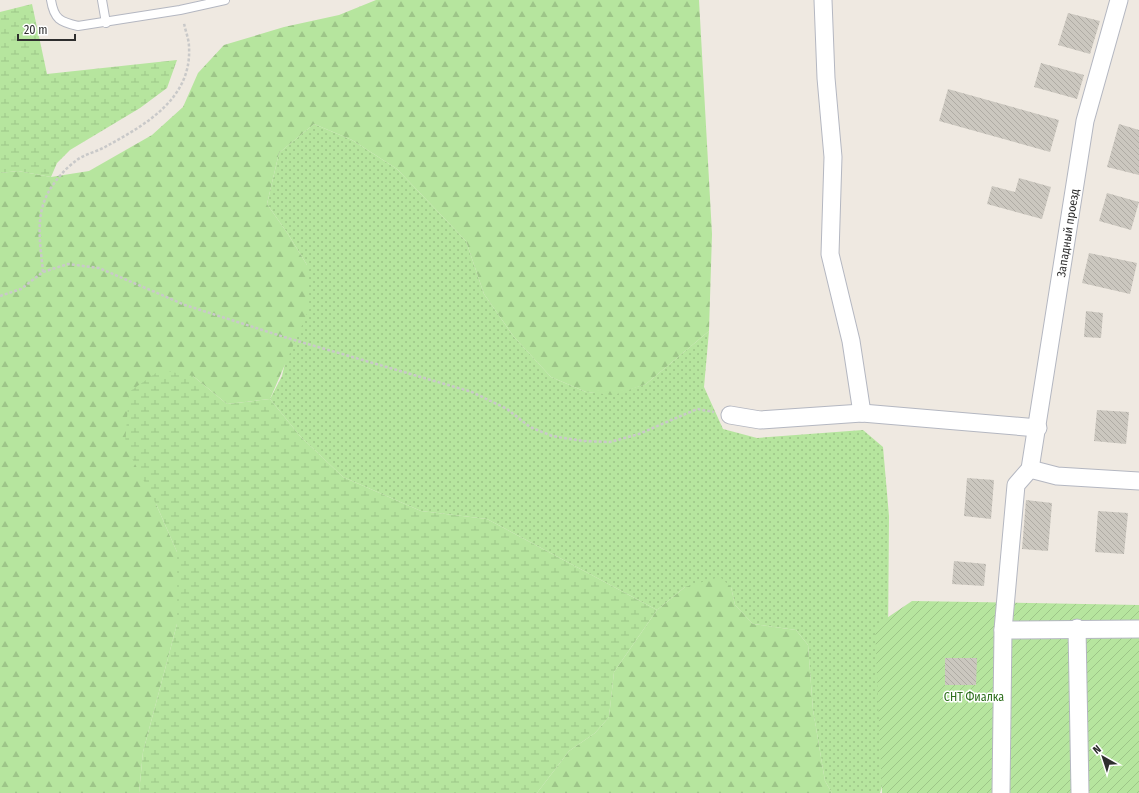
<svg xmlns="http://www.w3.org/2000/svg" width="1139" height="793" viewBox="0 0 1139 793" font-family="'Fira Sans Condensed',sans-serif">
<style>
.grass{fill:url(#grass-dots)}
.forest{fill:url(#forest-firs)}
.wetland{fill:url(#wetland-marsh)}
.garden{fill:url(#garden-furrows)}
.building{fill:url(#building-back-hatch)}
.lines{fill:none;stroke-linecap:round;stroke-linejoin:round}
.lane-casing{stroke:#b4b7c1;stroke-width:10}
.street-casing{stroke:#b4b7c1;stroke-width:19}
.path{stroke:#c9c9c9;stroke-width:2.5;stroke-dasharray:3 2;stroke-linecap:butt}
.lane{stroke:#fff;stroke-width:8}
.street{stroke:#fff;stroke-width:17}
.labels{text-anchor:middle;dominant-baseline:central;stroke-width:3;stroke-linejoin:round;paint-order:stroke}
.street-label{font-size:12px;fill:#2e2e2e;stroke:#fff}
.park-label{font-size:12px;fill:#2c6e1b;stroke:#fff}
</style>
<defs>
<pattern id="grass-dots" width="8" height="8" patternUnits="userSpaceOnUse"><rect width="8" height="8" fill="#b6e59e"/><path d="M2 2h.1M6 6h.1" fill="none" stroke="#9dc588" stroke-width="1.8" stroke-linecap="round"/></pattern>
<pattern id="forest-firs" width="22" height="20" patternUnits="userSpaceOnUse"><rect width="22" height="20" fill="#b6e59e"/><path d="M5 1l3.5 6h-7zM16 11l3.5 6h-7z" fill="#9dc588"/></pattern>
<pattern id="wetland-marsh" width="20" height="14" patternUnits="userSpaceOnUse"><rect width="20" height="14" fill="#b6e59e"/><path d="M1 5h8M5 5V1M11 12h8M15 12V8" fill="none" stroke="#9dc588"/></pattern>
<pattern id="garden-furrows" width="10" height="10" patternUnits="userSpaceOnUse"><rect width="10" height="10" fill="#b6e59e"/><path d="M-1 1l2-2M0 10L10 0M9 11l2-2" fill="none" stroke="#9dc588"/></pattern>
<pattern id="building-back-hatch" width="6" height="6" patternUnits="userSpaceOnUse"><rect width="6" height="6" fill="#cbc7bf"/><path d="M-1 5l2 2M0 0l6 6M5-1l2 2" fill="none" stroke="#afaba4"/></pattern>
</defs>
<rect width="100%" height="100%" fill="#efe9e1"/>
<path class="grass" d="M314,124L352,140L397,169L466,241L484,294L514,337L551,377L586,392L614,394L646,384L709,331L704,387L723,429L757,438L863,430L883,447L889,516L887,769L880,793H832L825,781L813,710L808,645L796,630L753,624L735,605L731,587H685L657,610L487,519L421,511L343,477L300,436L270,399L282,376L307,265L288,234L267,204L279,153Z"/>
<g class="forest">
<path d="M376,0H699L712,234L709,331L646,384L614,395L586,392L551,377L514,337L484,294L466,241L397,169L352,140L314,124L279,153L267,204L288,234L307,265L309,309L270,399L227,404L193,376L156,504L177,552V624L143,752L139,793H0V173L18,171L51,177L89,171L152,135L183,107L198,73L224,45L284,27L339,15Z"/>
<path d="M720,577L731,587L735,605L753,624L796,630L808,645L813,710L825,781L832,793H537L569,751L595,733L609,717L614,672L657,610L685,587Z"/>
</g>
<g class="wetland">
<path d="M32,4L47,74L177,60L167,88L140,108L70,150L57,163L51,177L18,171L0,173V12Z"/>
<path d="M160,370L193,376L227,404L270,399L300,436L343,477L421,511L487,519L657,610L614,672L609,717L595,733L569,751L537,793H139L143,752L177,624V552L156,504L125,445L129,392Z"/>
</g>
<path class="garden" d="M912,601L1139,605V793H882L875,626Z"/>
<g class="building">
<path d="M1068,13L1100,21L1090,54L1058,45Z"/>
<path d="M1041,63L1084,75L1077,99L1034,87Z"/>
<path d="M948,89L1059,120L1050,152L939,121Z"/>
<path d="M1119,124L1139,130V175L1107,167Z"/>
<path d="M1019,178L1051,187L1042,219L987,204L992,186L1015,192Z"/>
<path d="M1107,193L1139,202L1131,230L1099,221Z"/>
<path d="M1089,253L1137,263L1130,294L1082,283Z"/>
<path d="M1086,311L1103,313L1101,338L1084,337Z"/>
<path d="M1097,410L1129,412L1126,444L1094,441Z"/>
<path d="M967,478L994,480L991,519L964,516Z"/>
<path d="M1026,500L1052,503L1048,551L1022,549Z"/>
<path d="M1098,511L1128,513L1124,554L1095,552Z"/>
<path d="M954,561L986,564L984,586L952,584Z"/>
<path d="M945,658H977L976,685H945Z"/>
</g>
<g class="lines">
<g class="lane-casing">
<g id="lane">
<path d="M51,0C54,19 60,22 78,26L180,10L225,0"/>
<path d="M102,0L106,23"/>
</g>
</g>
<g class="street-casing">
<g id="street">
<path d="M823,0L826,78L833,157L830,254L851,341L862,413"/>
<path d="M730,415L760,420L862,413L1038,428"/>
<path d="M1030,469L1085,121L1119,0"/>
<path d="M1077,628L1080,793"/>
<path d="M1003,630L1139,629"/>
<path d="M1001,793L1003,630L1016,485L1030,469L1057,476L1139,481"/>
</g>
</g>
<g class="path">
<path d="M43,272C41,250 36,224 44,202C49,187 64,169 77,160C85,154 96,152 105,147C145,125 192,99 189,47C189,39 185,30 184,23"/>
<path d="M0,296L21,289L43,272L68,264L99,268L185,305L284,337L472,392L507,409L530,427L552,436L583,441L610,442L639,434L697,409L714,412"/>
</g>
<use href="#lane" class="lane"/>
<use href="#street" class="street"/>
</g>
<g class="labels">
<g class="street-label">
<text transform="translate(1068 233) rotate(-81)">Западный проезд</text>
</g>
<g class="park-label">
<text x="974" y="697">СНТ Фиалка</text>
</g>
</g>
<g transform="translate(1103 757) rotate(321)" stroke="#ffffff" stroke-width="3" paint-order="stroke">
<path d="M0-3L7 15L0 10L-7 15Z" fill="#2e2e2e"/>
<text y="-6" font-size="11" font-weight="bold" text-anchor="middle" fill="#2e2e2e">N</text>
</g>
<path d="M18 34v6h57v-6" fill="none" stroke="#2e2e2e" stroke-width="2"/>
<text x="24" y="34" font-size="12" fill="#2e2e2e" stroke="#ffffff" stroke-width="3" paint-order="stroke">20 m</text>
</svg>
